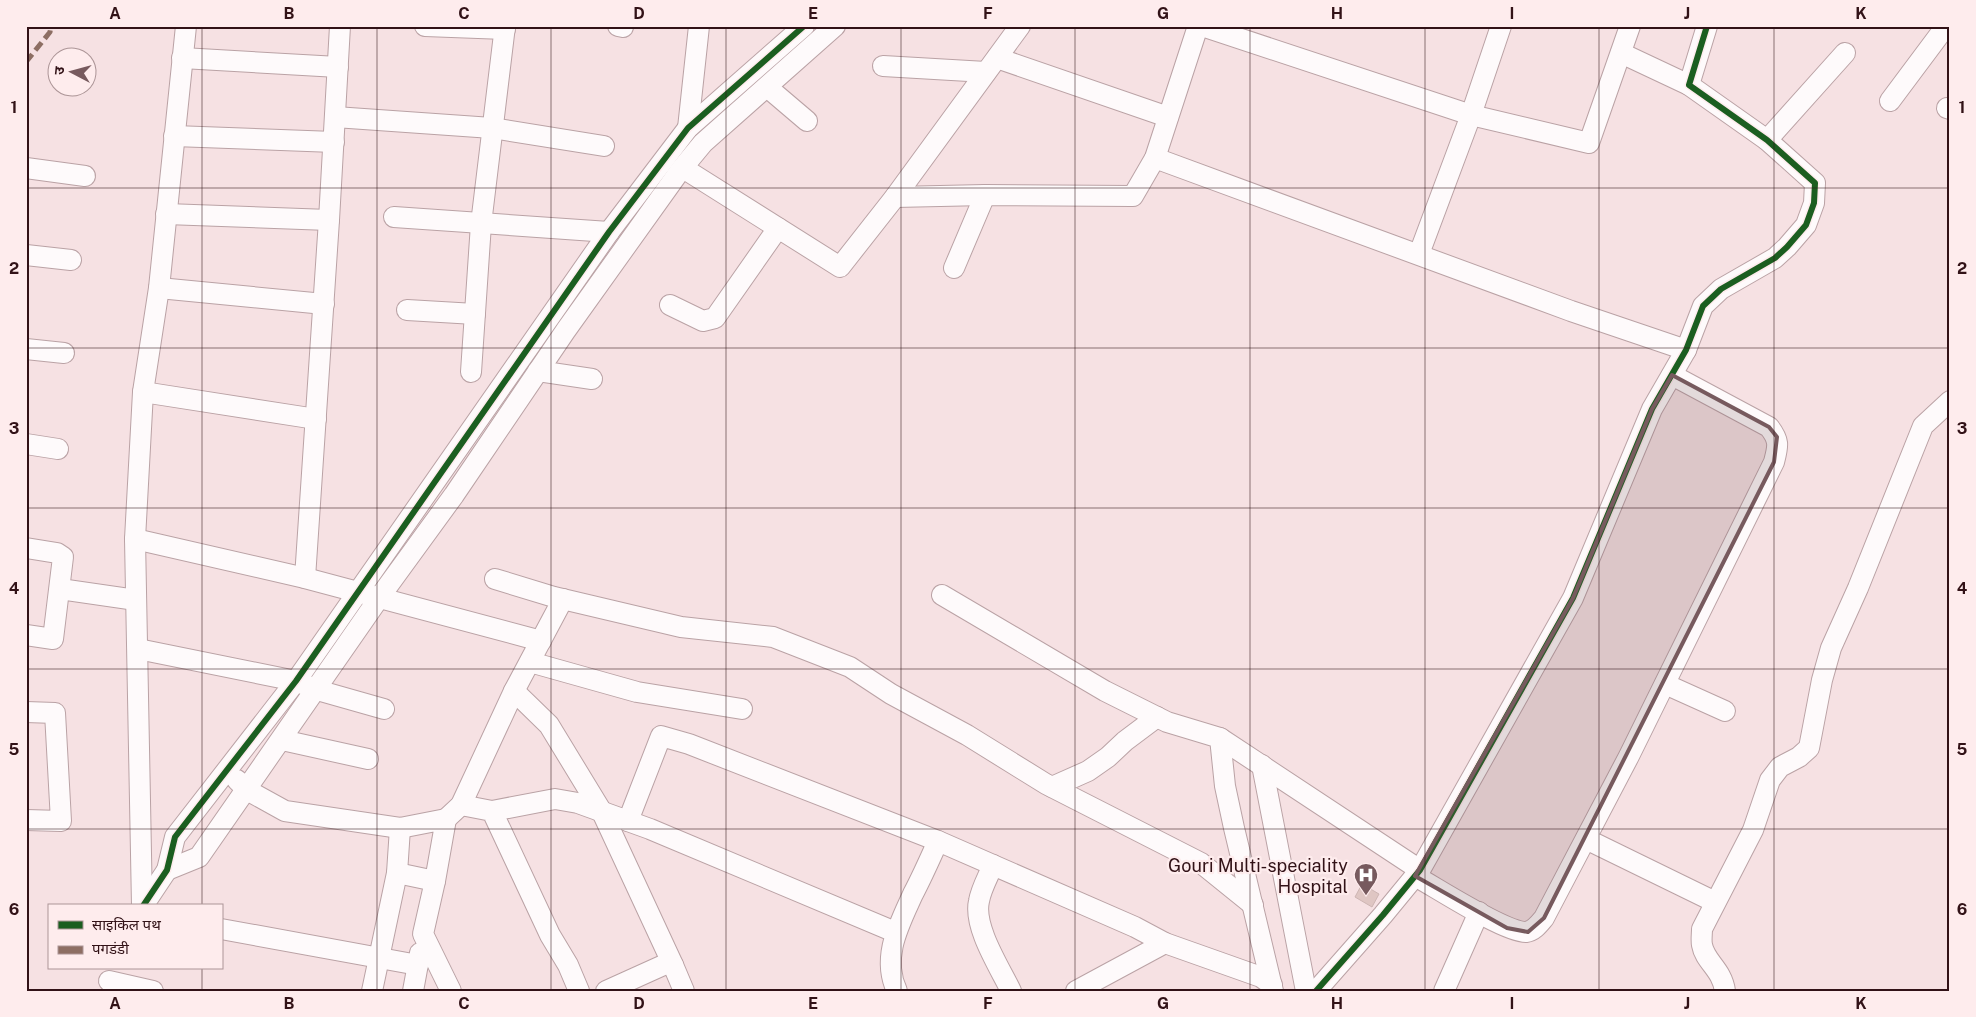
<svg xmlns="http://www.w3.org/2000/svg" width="1976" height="1017" viewBox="0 0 1976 1017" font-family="'Public Sans','Noto Sans Devanagari',sans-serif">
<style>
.building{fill:#dfc6c3;stroke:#cdb5b3}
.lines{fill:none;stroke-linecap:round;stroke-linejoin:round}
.minor-casing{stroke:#baa2a5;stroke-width:22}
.minor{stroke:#fefafb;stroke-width:20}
.quiet{stroke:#8d6e63;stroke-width:5;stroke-dasharray:10 5;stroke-linecap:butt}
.cycleway-casing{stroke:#feeced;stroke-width:9}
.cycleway{stroke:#1b5e20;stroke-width:6}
.marked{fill:#775a5e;fill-opacity:0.2;stroke:#775a5e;stroke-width:4;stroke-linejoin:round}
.grid{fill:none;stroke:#321217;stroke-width:1;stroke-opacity:0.55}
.labels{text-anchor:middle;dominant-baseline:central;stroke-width:4.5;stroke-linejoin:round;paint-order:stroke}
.poi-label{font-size:18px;fill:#321217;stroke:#feeced;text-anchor:end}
.neatline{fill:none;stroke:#321217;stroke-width:2}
.grid-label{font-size:16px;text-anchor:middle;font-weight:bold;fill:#321217}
</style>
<rect width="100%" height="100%" fill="#f6e1e3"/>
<path class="building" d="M1362,884L1379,894L1372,907L1355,897Z"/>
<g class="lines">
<g class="minor-casing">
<g id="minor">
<path d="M425,26L505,29"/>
<path d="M618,26L623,27"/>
<path d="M1202,26L1471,115L1589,143L1630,26"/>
<path d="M1621,53L1689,85"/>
<path d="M182,58L338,67"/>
<path d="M997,58L1168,117"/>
<path d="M883,66L986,72"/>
<path d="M767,87L807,121"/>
<path d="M1890,101L1946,26"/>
<path d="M1947,108L1950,109"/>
<path d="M335,117L492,128L604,146"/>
<path d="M688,128L699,26"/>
<path d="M174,136L334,142"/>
<path d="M1767,140L1845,53"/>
<path d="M1155,158L1571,311L1686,350"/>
<path d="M26,168L85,176"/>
<path d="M683,168L840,267L895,197L1020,26"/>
<path d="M895,197L985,195L1133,196L1155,158L1198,26"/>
<path d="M166,214L329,220"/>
<path d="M394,217L609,232"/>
<path d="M1419,254L1471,115L1501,26"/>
<path d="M26,255L71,260"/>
<path d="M954,268L985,195"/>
<path d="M159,288L324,304"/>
<path d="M670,305L703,321L715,318L778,228"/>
<path d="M407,310L475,314"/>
<path d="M26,349L64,353"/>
<path d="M538,371L592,379"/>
<path d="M471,372L481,224L505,26"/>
<path d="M143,392L316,419"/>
<path d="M26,444L58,449"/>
<path d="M135,539L305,578L541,641"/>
<path d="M26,548L57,553L63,557L53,639L26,635"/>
<path d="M305,578L329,220L340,26"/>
<path d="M495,579L554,597L681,627L773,637L850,667L891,694L967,735L1046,784L1201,863L1253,905"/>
<path d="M60,589L136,600"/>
<path d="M942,595L1105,691L1167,722L1220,738L1225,786L1234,828L1273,991"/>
<path d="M138,649L296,681L317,690L384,709"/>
<path d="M530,662L637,692L742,709"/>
<path d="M1665,684L1725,711"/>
<path d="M514,691L549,725L602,812L673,965"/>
<path d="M26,712L55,713L61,821L26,820"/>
<path d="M1220,738L1420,870"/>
<path d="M282,740L368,759"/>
<path d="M1262,765L1306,991"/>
<path d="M237,780L247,790L285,811L400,828L446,819L435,881"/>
<path d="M1052,787L1088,771L1108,757L1125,741L1157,717"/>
<path d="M461,805L492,811L550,935L568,965L579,991"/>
<path d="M492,811L555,799L578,803L650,829L895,932"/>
<path d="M446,819L461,805L514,691L563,599"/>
<path d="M628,821L661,736L689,744L938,841L1135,927L1165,943L1261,977L1272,985"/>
<path d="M1586,839L1715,902"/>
<path d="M993,865C988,877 981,889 979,901C973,927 1000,968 1011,991"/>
<path d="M167,870L199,857L379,598L454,495L566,330L679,172L703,143L835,26"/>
<path d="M397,873L435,881L423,934L451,991"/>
<path d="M1415,876C1437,888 1504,932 1526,932C1534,931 1539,924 1544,918L1629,756L1774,462C1778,446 1780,441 1769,427L1672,375"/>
<path d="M142,906L135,539L143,392L159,288L186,26"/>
<path d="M143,906L167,870L175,837L296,681L609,232L688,128L804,26"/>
<path d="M221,929L418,965"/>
<path d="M109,981L153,991"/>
<path d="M372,991L397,873L400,828"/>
<path d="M413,991L420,953"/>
<path d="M606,991L668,963L673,965L684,991"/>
<path d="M897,991C881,957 899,925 913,894C922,877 930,859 938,841"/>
<path d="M1076,991L1165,943"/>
<path d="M1316,991L1383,915L1420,870L1573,598L1652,409L1686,350L1703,306L1721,289L1775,258L1787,247L1806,225L1814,203L1815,183L1767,140L1689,85L1707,26"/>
<path d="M1444,991L1479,912"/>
<path d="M1725,991C1722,969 1705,962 1702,945C1701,940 1702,934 1702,929L1753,830L1770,780L1780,767L1799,757L1809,748L1822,680L1831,648L1858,588L1923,426L1950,401"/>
</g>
</g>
<use href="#minor" class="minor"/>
<path class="quiet" d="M26,62L50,32L51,26"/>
<g class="cycleway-casing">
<g id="cycleway">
<path d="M143,906L167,870L175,837L296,681L609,232L688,128L804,26"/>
<path d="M1316,991L1383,915L1420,870L1573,598L1652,409L1686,350L1703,306L1721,289L1775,258L1787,247L1806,225L1814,203L1815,183L1767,140L1689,85L1707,26"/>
</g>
</g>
<use href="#cycleway" class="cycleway"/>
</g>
<path class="marked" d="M1672,375L1769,427L1777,437L1774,462L1544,918L1528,932L1507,928L1415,876L1573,598L1652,409Z"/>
<path class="grid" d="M202,26V906M377,26V991M551,26V991M726,26V991M901,26V991M1075,26V991M1250,26V991M1425,26V991M1599,26V991M1774,26V991M26,188H1950M26,348H1950M26,508H1950M26,669H1950M26,829H1950M202,968V991"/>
<defs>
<g id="hospital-pin" transform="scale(1.25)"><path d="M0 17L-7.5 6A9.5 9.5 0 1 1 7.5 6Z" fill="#775a5e" stroke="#feeced"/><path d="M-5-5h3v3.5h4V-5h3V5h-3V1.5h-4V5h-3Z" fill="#fff"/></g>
</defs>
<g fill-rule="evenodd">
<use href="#hospital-pin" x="1366" y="875"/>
</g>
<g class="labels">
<g class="poi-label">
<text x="1348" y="865">Gouri Multi-speciality<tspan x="1348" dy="21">Hospital</tspan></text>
</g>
</g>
<rect width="1976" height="1017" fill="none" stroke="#feeced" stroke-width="55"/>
<rect x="48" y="904" width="175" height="65" fill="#feeced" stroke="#ac9597"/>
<rect x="58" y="921" width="25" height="8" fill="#1b5e20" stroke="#ac9597"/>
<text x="92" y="930" font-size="15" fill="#321217">साइकिल पथ</text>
<rect x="58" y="946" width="25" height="8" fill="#8d6e63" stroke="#ac9597"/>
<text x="92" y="954" font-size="15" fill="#321217">पगडंडी</text>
<g transform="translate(72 72) rotate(276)"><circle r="24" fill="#feeced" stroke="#ac9597"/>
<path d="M0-4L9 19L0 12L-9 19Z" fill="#775a5e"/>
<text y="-8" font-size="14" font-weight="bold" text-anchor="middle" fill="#321217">उ</text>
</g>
<rect x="28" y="28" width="1920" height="962" class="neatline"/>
<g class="grid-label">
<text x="115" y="19">A</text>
<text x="289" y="19">B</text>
<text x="464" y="19">C</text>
<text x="639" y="19">D</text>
<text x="813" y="19">E</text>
<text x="988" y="19">F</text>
<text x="1163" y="19">G</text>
<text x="1337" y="19">H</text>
<text x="1512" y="19">I</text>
<text x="1687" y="19">J</text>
<text x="1861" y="19">K</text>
<text x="14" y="113">1</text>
<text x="1962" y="113">1</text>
<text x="14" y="274">2</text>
<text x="1962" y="274">2</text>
<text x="14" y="434">3</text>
<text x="1962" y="434">3</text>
<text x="14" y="594">4</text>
<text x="1962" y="594">4</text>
<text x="14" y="755">5</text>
<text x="1962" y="755">5</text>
<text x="14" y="915">6</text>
<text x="1962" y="915">6</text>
<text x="115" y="1009">A</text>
<text x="289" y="1009">B</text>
<text x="464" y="1009">C</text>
<text x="639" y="1009">D</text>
<text x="813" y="1009">E</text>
<text x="988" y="1009">F</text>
<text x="1163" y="1009">G</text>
<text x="1337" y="1009">H</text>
<text x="1512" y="1009">I</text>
<text x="1687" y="1009">J</text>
<text x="1861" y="1009">K</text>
</g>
</svg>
